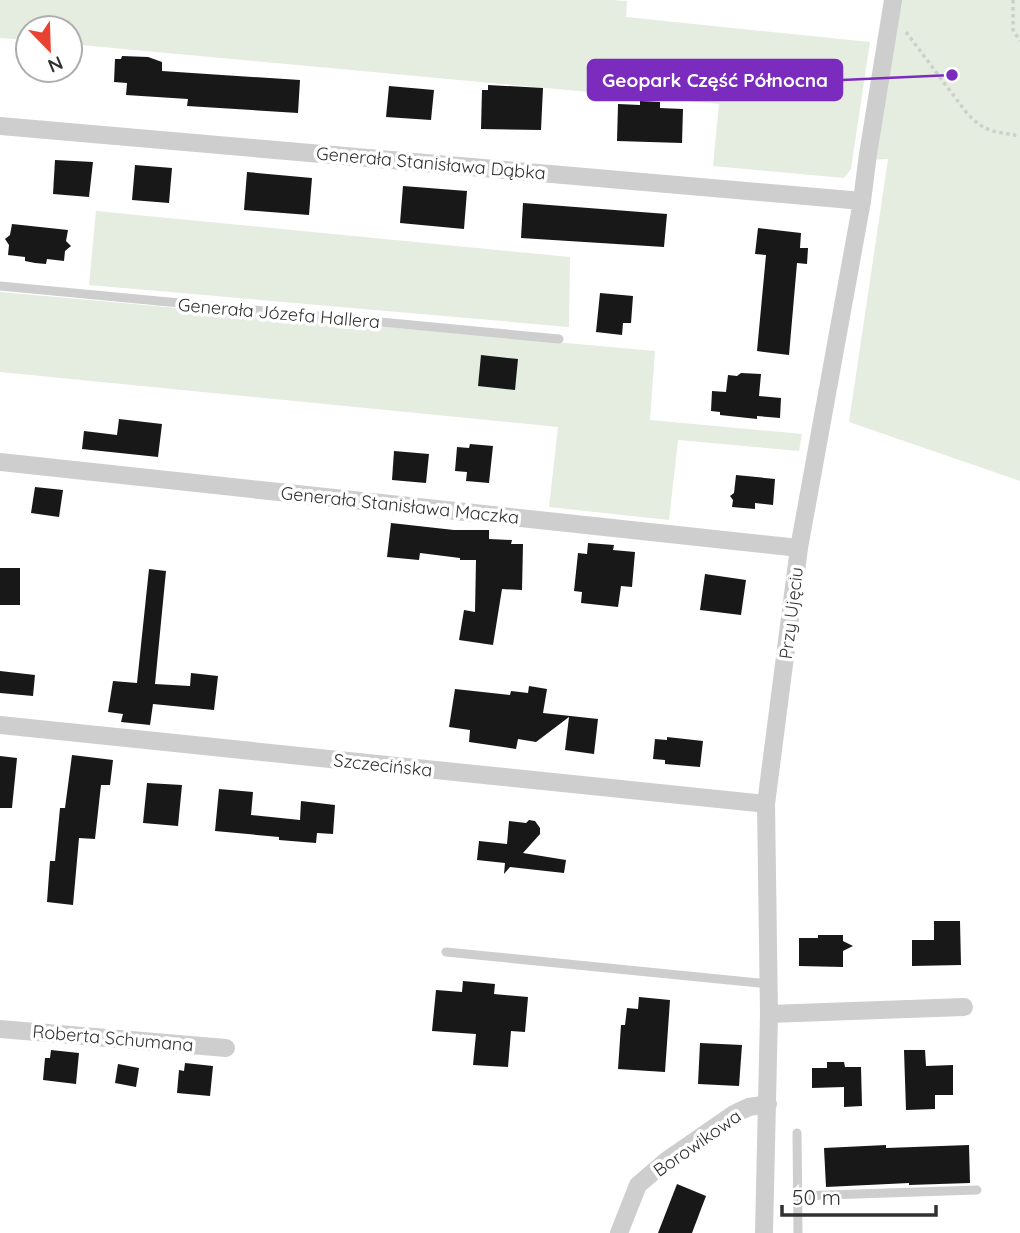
<svg xmlns="http://www.w3.org/2000/svg" width="1020" height="1233" viewBox="0 0 1020 1233" font-family="Quicksand,sans-serif">
<style>
.green{fill:#e4eddf}
.building{fill:#181818}
.lines{fill:none;stroke-linecap:round;stroke-linejoin:round}
.path{stroke:#cecece;stroke-width:3.5;stroke-dasharray:3.5 3.5;stroke-linecap:butt}
.lane{stroke:#cecece;stroke-width:9}
.street{stroke:#cecece;stroke-width:18}
.labels{text-anchor:middle;dominant-baseline:central;stroke-width:7;stroke-linejoin:round;paint-order:stroke}
.street-label{font-size:18px;fill:#313131;stroke:#fff}
.leader{fill:none;stroke:#7b2cbf;stroke-width:2.5}
.callout-dot{fill:#7b2cbf;stroke:#fff;stroke-width:2.5}
.callout{fill:#7b2cbf;stroke:#7b2cbf;stroke-width:2.5}
.callout-label{font-size:19px;text-anchor:middle;font-weight:bold;fill:#fff}
</style>
<rect width="100%" height="100%" fill="#fff"/>
<g class="green">
<path d="M0,0H613L627,1L626,17L870,42L851,169L844,178L713,166L719,104L70,44V28H28V40L0,38Z"/>
<path d="M899,0H1020V481L849,422L888,159L868,160Z"/>
<path d="M96,211L570,257L569,327L89,285Z"/>
<path d="M0,292L655,351L650,420L802,434L799,451L678,440L669,520L549,507L558,427L0,372Z"/>
</g>
<g class="building">
<path d="M122,56L148,57L162,62V71L300,80L298,113L187,106L188,99L126,95L127,83L114,82L115,59H121Z"/>
<path d="M488,85L543,88L541,130L481,129L482,90H488Z"/>
<path d="M389,86L434,90L431,120L386,117Z"/>
<path d="M640,101L660,102V108L683,109L682,143L617,141L618,104L640,105Z"/>
<path d="M55,160L93,162L89,197L53,194Z"/>
<path d="M135,165L172,168L169,203L132,200Z"/>
<path d="M247,172L312,178L309,215L244,210Z"/>
<path d="M403,186L467,191L464,229L400,223Z"/>
<path d="M523,203L667,214L664,247L521,238Z"/>
<path d="M12,224L68,230L66,241L71,246L65,251L64,261L47,259L46,264L35,263L25,261V257L8,255L9,245L5,239L10,235Z"/>
<path d="M758,228L801,233L800,248H808L807,264L797,263L789,355L757,351L766,255L755,254Z"/>
<path d="M600,293L633,296L631,323H623L622,335L596,332Z"/>
<path d="M481,355L518,359L515,390L478,386Z"/>
<path d="M741,373L761,374L759,396L781,398L780,418L757,416V419L720,415V412L711,411L712,391L726,392L728,375L737,376Z"/>
<path d="M119,419L162,424L158,457L82,449L84,431L117,435Z"/>
<path d="M470,444L493,446L489,483L466,481L467,472L455,471L457,447L469,448Z"/>
<path d="M394,451L429,454L426,483L392,480Z"/>
<path d="M736,475L775,479L773,505L755,503V509L732,507L733,500L730,496L734,493Z"/>
<path d="M35,487L63,490L59,517L31,513Z"/>
<path d="M391,523L454,530H489V539L512,540L511,544H523L522,590L502,589L493,645L459,640L464,610L475,612L476,560H460V558L420,553L419,560L387,557Z"/>
<path d="M588,543L614,545L613,550L635,552L632,587L621,586L618,607L581,603L582,592L574,591L578,553L587,554Z"/>
<rect x="0" y="568" width="20" height="37"/>
<path d="M149,569L166,571L155,684L190,686L191,673L218,676L214,710L153,704L150,725L121,722L123,714L108,712L113,681L137,683Z"/>
<path d="M705,574L746,580L741,615L700,610Z"/>
<path d="M0,671L35,675L33,696L0,693Z"/>
<path d="M529,686L547,689L543,713L598,719L594,754L565,750L569,717L536,742L518,739L516,749L469,742L470,730L449,727L455,689L510,695L511,691L528,693Z"/>
<path d="M667,737L703,741L700,767L665,764V760L653,759L655,739L667,740Z"/>
<path d="M72,755L113,760L110,785H101L95,839L79,838L73,905L47,902L50,861H55L60,808H65Z"/>
<path d="M0,756L17,758L12,808H0Z"/>
<path d="M147,783L182,785L178,826L143,823Z"/>
<path d="M219,789L253,792L251,815L300,820L301,801L335,805L333,834L317,833L316,843L279,840V837L215,831Z"/>
<path d="M529,820L535,821L540,828V834L523,853L566,860L564,873L510,867L504,874L505,863L477,860L479,841L507,844L509,821L526,823Z"/>
<path d="M934,921H960L961,965L912,966V940H934Z"/>
<path d="M818,935H843V941L853,946L843,951V967L799,966V938H818Z"/>
<path d="M463,981L495,984L494,994L528,997L525,1032L511,1031L508,1067L473,1065L476,1034L432,1031L436,990L462,992Z"/>
<path d="M639,997L670,1000L665,1072L618,1069L621,1025H625L627,1008L638,1009Z"/>
<path d="M700,1043L742,1045L739,1086L698,1084Z"/>
<path d="M51,1050L79,1053L76,1084L43,1080L45,1058H50Z"/>
<path d="M904,1050H925L926,1066L953,1065V1095H935V1109L906,1110Z"/>
<path d="M827,1062H844L845,1067H861L862,1106L844,1107V1087L812,1088V1068H827Z"/>
<path d="M185,1063L213,1066L210,1096L177,1093L179,1070L184,1071Z"/>
<path d="M118,1064L139,1068L136,1087L115,1083Z"/>
<path d="M886,1145V1148L969,1145L970,1183L909,1185V1183L826,1187L824,1148Z"/>
<path d="M677,1184L706,1196L692,1233H658Z"/>
</g>
<g class="lines">
<g class="path">
<path d="M1013,0V30L1020,41"/>
<path d="M906,32L966,112C985,133 993,131 1020,136"/>
</g>
<g class="lane">
<path d="M0,286L559,339"/>
<path d="M446,952L769,984"/>
<path d="M797,1133L798,1233"/>
<path d="M797,1196L977,1190"/>
</g>
<g class="street">
<path d="M0,126L862,201"/>
<path d="M0,462L799,548"/>
<path d="M0,725L766,804"/>
<path d="M769,1014L964,1007"/>
<path d="M0,1029L226,1048"/>
<path d="M619,1233L638,1185L666,1161L734,1114L749,1107L768,1104"/>
<path d="M764,1233L769,1014L766,804L799,548L862,201L868,154L893,0"/>
</g>
</g>
<g class="labels">
<g class="street-label">
<text transform="translate(431 163) rotate(5)">Generała Stanisława Dąbka</text>
<text transform="translate(279 313) rotate(5)">Generała Józefa Hallera</text>
<text transform="translate(400 505) rotate(6)">Generała Stanisława Maczka</text>
<text transform="translate(791 613) rotate(-83)">Przy Ujęciu</text>
<text transform="translate(383 765) rotate(6)">Szczecińska</text>
<text transform="translate(113 1038) rotate(5)">Roberta Schumana</text>
<text transform="translate(697 1143) rotate(-35)">Borowikowa</text>
</g>
</g>
<path class="leader" d="M952 75L842 80"/>
<circle class="callout-dot" cx="952" cy="75" r="7"/>
<rect class="callout" x="588" y="60" width="254" height="40" rx="7"/>
<g class="callout-label">
<text x="715" y="87">Geopark Część Północna</text>
</g>
<g transform="translate(49 49) rotate(157)"><circle r="33" fill="#ffffff" stroke="#adadad" stroke-width="2"/>
<path d="M0-5L12 26L0 18L-12 26Z" fill="#e84332"/>
<text y="-10" font-size="19" font-weight="bold" text-anchor="middle" fill="#313131">N</text>
</g>
<path d="M782 1205v10h154v-10" fill="none" stroke="#313131" stroke-width="3.5"/>
<text x="792" y="1205" font-size="21" fill="#313131" stroke="#ffffff" stroke-width="5" paint-order="stroke">50 m</text>
</svg>
